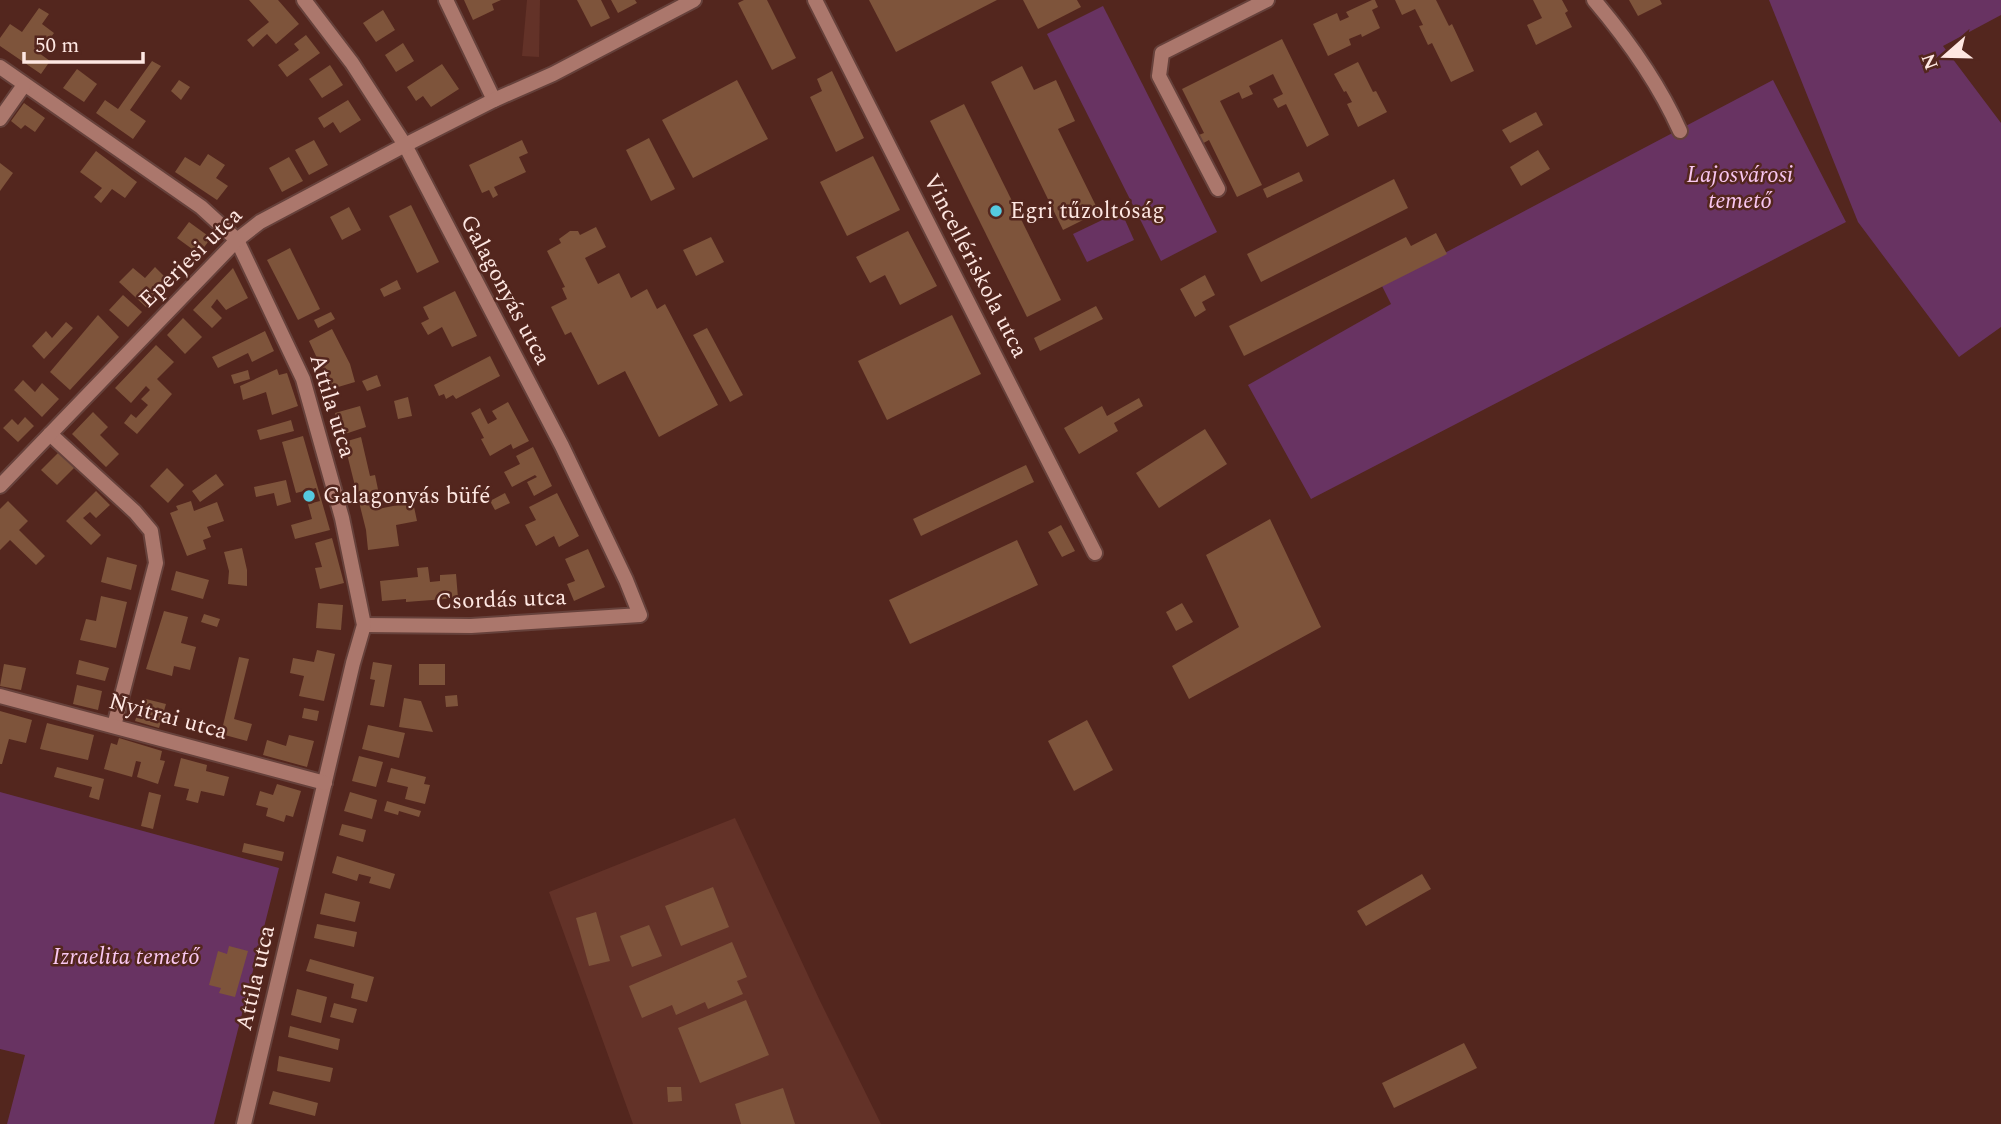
<svg xmlns="http://www.w3.org/2000/svg" width="2001" height="1124" viewBox="0 0 2001 1124" font-family="Spectral,serif">
<style>
.built{fill:#633228}
.green{fill:#683362}
.building{fill:#7e543b}
.lines{fill:none;stroke-linecap:round;stroke-linejoin:round}
.street-casing{stroke:#66413b;stroke-width:18}
.street{stroke:#ab776c;stroke-width:14}
.poi-dot{fill:#55cadf;stroke:#53261e;stroke-width:2.5}
.labels{text-anchor:middle;dominant-baseline:central;stroke-width:5;stroke-linejoin:round;paint-order:stroke}
.park-label{font-size:23px;font-style:italic;fill:#f9c7f1;stroke:#53261e}
.poi-label{font-size:23px;fill:#fee7e2;stroke:#53261e;text-anchor:start}
.street-label{font-size:23px;fill:#fee7e2;stroke:#53261e}
</style>
<rect width="100%" height="100%" fill="#53261e"/>
<g class="built">
<path d="M527,0H540L539,57L522,56Z"/>
<path d="M735,818L820,1001L881,1124H633L549,892Z"/>
</g>
<g class="green">
<path d="M1769,0H2001V15L1943,46L2001,123V327L1959,357L1858,222Z"/>
<path d="M1103,6L1217,232L1161,261L1047,34Z"/>
<path d="M1773,80L1846,222L1311,499L1248,385L1391,304L1382,286Z"/>
<path d="M1121,211L1134,240L1087,262L1073,234Z"/>
<path d="M0,792L279,868L214,1124H7L25,1055L0,1049Z"/>
</g>
<g class="building">
<path d="M249,0H278L299,24L276,44L267,34L253,47L247,40L269,22Z"/>
<path d="M464,0H501L492,4L494,10L473,20Z"/>
<path d="M577,0H601L610,18L591,27Z"/>
<path d="M611,0H635L637,3L618,13Z"/>
<path d="M744,0H767L796,58L772,70L738,3Z"/>
<path d="M869,0H997L896,52Z"/>
<path d="M1023,0H1077L1081,7L1038,29Z"/>
<path d="M1372,0H1375L1378,7L1372,10L1380,28L1362,37L1361,34L1349,39L1351,45L1328,56L1313,24L1337,13L1340,21L1349,17L1346,12Z"/>
<path d="M1395,0H1436L1449,26L1452,24L1474,71L1451,82L1432,43L1428,45L1419,26L1423,25L1415,9L1402,15Z"/>
<path d="M1533,0H1562L1568,11L1565,13L1572,27L1536,45L1527,25L1542,18Z"/>
<path d="M1629,0H1660L1662,4L1638,16Z"/>
<path d="M39,8L49,14L42,24L54,33L39,53L50,61L41,74L0,46V38L10,24L22,32Z"/>
<path d="M383,10L395,30L376,42L363,23Z"/>
<path d="M306,35L320,53L287,77L278,65L299,50L294,44Z"/>
<path d="M1282,39L1329,135L1307,147L1286,104L1278,108L1273,99L1283,94L1273,74L1249,86L1253,94L1242,99L1239,92L1220,101L1262,185L1237,197L1209,140L1200,145L1196,136L1204,133L1182,89Z"/>
<path d="M403,43L414,61L396,72L385,55Z"/>
<path d="M152,61L161,66L130,110L146,121L133,139L96,113L105,100L118,109Z"/>
<path d="M1358,62L1373,92L1376,91L1387,112L1358,127L1347,104L1352,102L1346,91L1344,92L1334,74Z"/>
<path d="M442,64L459,89L431,107L423,96L416,101L407,87Z"/>
<path d="M330,65L343,85L322,98L309,79Z"/>
<path d="M1022,66L1034,90L1056,80L1075,121L1058,129L1099,212L1063,230L991,82Z"/>
<path d="M77,69L97,84L84,102L63,88Z"/>
<path d="M832,71L864,138L836,152L810,97L822,91L817,79Z"/>
<path d="M179,80L190,87L181,100L171,91Z"/>
<path d="M737,80L768,139L693,178L662,120Z"/>
<path d="M348,100L361,120L340,133L333,122L324,128L318,118Z"/>
<path d="M24,103L45,118L35,132L25,125L21,129L11,121Z"/>
<path d="M964,104L1061,300L1027,317L930,121Z"/>
<path d="M1536,112L1543,125L1510,143L1502,130Z"/>
<path d="M649,138L675,189L651,201L626,150Z"/>
<path d="M314,140L328,165L309,175L295,150Z"/>
<path d="M522,140L528,153L519,157L526,172L494,187L498,195L493,198L489,190L482,193L469,165Z"/>
<path d="M1538,150L1550,169L1521,186L1510,167Z"/>
<path d="M96,151L137,182L125,198L112,189L101,203L94,197L102,188L80,172Z"/>
<path d="M208,154L225,165L216,178L228,186L217,200L175,172L185,157L200,166Z"/>
<path d="M873,156L900,210L847,236L820,182Z"/>
<path d="M289,157L303,181L282,192L269,168Z"/>
<path d="M0,163L13,173L0,191Z"/>
<path d="M1299,172L1303,181L1267,198L1263,189Z"/>
<path d="M1394,179L1408,208L1261,282L1247,254Z"/>
<path d="M411,205L439,262L417,273L389,216Z"/>
<path d="M349,207L361,230L342,240L330,217Z"/>
<path d="M189,222L211,238L199,254L177,238Z"/>
<path d="M596,227L606,247L585,258L598,284L619,273L631,298L647,289L657,309L665,304L718,405L659,437L625,371L598,385L571,332L565,335L551,307L567,299L562,288L565,287L547,251L561,243L559,239L570,231H578L580,235Z"/>
<path d="M908,231L937,286L900,305L885,275L870,283L856,257Z"/>
<path d="M1436,233L1447,254L1244,356L1229,326L1406,237L1411,246Z"/>
<path d="M711,237L724,262L696,276L683,250Z"/>
<path d="M290,248L320,309L298,320L267,260Z"/>
<path d="M155,267L167,279L163,283L167,286L147,308L119,282L133,268L145,278Z"/>
<path d="M233,268L248,298L226,310L217,299L211,307L222,318L212,328L193,310Z"/>
<path d="M1205,275L1215,295L1202,302L1206,310L1195,317L1180,289Z"/>
<path d="M397,280L401,289L384,297L380,289Z"/>
<path d="M455,291L477,336L452,347L442,327L428,335L421,323L429,319L423,307Z"/>
<path d="M123,295L142,312L128,327L109,310Z"/>
<path d="M1096,306L1103,319L1040,351L1034,338Z"/>
<path d="M331,312L335,319L318,328L314,320Z"/>
<path d="M98,315L119,337L70,390L50,372Z"/>
<path d="M952,315L981,374L887,420L858,361Z"/>
<path d="M183,318L202,337L185,354L167,335Z"/>
<path d="M66,322L73,328L44,359L32,346L46,331L52,338Z"/>
<path d="M707,328L743,395L730,402L693,335Z"/>
<path d="M332,329L350,364L355,382L328,390L323,371L309,341Z"/>
<path d="M265,331L274,351L252,362L248,353L218,368L212,357Z"/>
<path d="M156,345L174,362L157,379L172,394L137,434L124,423L131,414L136,418L148,405L141,399L150,390L146,386L131,403L115,388Z"/>
<path d="M490,356L500,376L456,399L453,395L446,399L444,394L439,396L434,385Z"/>
<path d="M277,369L279,375L287,373L298,406L272,415L266,392L243,400L240,386Z"/>
<path d="M248,370L250,379L234,384L231,375Z"/>
<path d="M377,375L381,386L367,391L362,381Z"/>
<path d="M23,380L35,392L42,383L59,399L42,417L14,390Z"/>
<path d="M408,397L412,416L398,419L394,401Z"/>
<path d="M1139,398L1143,406L1114,423L1118,431L1079,454L1064,428L1102,406L1107,416Z"/>
<path d="M508,402L529,441L513,449L511,444L490,456L481,439L484,438L471,413L480,408L488,424L497,419L492,411Z"/>
<path d="M360,406L366,427L342,435L335,413Z"/>
<path d="M93,412L108,427L100,435L119,454L106,467L72,434Z"/>
<path d="M25,417L34,426L18,442L3,428L12,419L18,425Z"/>
<path d="M291,420L294,431L260,440L257,430Z"/>
<path d="M1205,429L1227,464L1159,508L1136,473Z"/>
<path d="M303,436L330,530L295,539L291,525L312,519L308,504L320,501L316,488L296,493L282,442Z"/>
<path d="M361,437L370,476L375,475L380,499L376,500L378,509L413,502L417,521L396,525L399,546L368,550L366,530L344,442Z"/>
<path d="M533,447L552,486L534,496L527,482L537,477L535,475L512,487L504,472L520,464L516,456Z"/>
<path d="M60,451L75,467L57,485L41,470Z"/>
<path d="M1026,465L1034,482L921,536L913,519Z"/>
<path d="M167,468L184,485L168,503L150,486Z"/>
<path d="M216,474L224,485L200,502L192,491Z"/>
<path d="M286,480L291,502L277,506L274,493L256,497L254,487Z"/>
<path d="M96,491L110,505L96,518L90,512L83,518L101,535L91,545L66,521Z"/>
<path d="M505,493L510,503L495,510L490,501Z"/>
<path d="M557,493L579,536L559,547L554,536L536,546L525,525L536,520L529,507Z"/>
<path d="M8,501L28,521L19,530L45,556L36,565L10,540L0,550V509Z"/>
<path d="M191,501L194,511L217,502L224,521L207,527L211,537L203,540L206,549L187,556L170,513L178,510L176,506Z"/>
<path d="M1270,519L1321,627L1189,699L1172,666L1239,627L1206,555Z"/>
<path d="M1061,525L1075,551L1062,557L1048,532Z"/>
<path d="M332,538L344,583L320,589L315,568L322,567L315,543Z"/>
<path d="M1017,540L1038,585L910,644L889,600Z"/>
<path d="M242,548L247,570V586L228,584L229,571L224,552Z"/>
<path d="M588,549L605,587L574,601L567,584L575,581L565,559Z"/>
<path d="M107,557L137,565L131,590L101,582Z"/>
<path d="M428,567L430,582L440,581V575L456,574L458,598L406,602V599L382,601L380,581L418,577L417,568Z"/>
<path d="M176,571L209,580L203,599L171,590Z"/>
<path d="M101,596L127,602L116,648L80,640L86,619L96,621Z"/>
<path d="M318,603L343,605L341,630L316,628Z"/>
<path d="M1182,603L1193,622L1176,631L1166,612Z"/>
<path d="M164,611L188,617L181,643L196,647L190,670L174,666L172,676L146,669Z"/>
<path d="M204,614L220,619L217,627L201,622Z"/>
<path d="M317,650L335,654L324,701L299,696L304,676L290,673L293,658L314,662Z"/>
<path d="M239,657L249,659L234,719L252,724L247,741L221,734Z"/>
<path d="M79,660L109,668L105,681L76,674Z"/>
<path d="M373,662L392,665L384,707L370,705L375,680L370,679Z"/>
<path d="M4,664L26,668L21,690L0,686Z"/>
<rect x="419" y="664" width="26" height="21"/>
<path d="M77,685L102,691L98,710L73,704Z"/>
<path d="M457,695L458,706L446,707L445,696Z"/>
<path d="M142,698L166,704L159,728L135,721Z"/>
<path d="M404,698L421,701L433,732L399,727Z"/>
<path d="M304,708L319,711L317,721L302,718Z"/>
<path d="M0,711L32,720L26,743L9,739L2,764H0Z"/>
<path d="M1087,720L1113,770L1074,791L1048,741Z"/>
<path d="M47,723L94,735L88,760L40,749Z"/>
<path d="M368,725L405,733L399,758L362,749Z"/>
<path d="M289,735L314,741L307,767L263,755L267,740L286,746Z"/>
<path d="M119,738L162,751L160,760L165,761L158,784L137,777L141,762L136,761L132,777L104,769L111,743L117,745Z"/>
<path d="M359,756L383,762L376,787L352,781Z"/>
<path d="M181,758L207,765L206,771L229,777L224,796L201,791L198,803L186,800L189,789L174,786Z"/>
<path d="M57,767L104,779L99,800L89,797L92,787L54,777Z"/>
<path d="M391,768L426,777L424,784L430,785L425,804L405,799L408,787L387,782Z"/>
<path d="M277,784L301,791L293,817L286,815L284,822L266,816L268,808L256,805L260,791L273,795Z"/>
<path d="M149,792L161,795L153,829L141,826Z"/>
<path d="M350,792L377,800L372,819L344,811Z"/>
<path d="M387,801L421,811L419,817L399,811L398,815L384,811Z"/>
<path d="M342,824L366,830L363,842L339,835Z"/>
<path d="M244,843L284,852L282,861L242,852Z"/>
<path d="M337,856L395,874L390,889L369,883L371,877L359,874L357,881L332,873Z"/>
<path d="M1422,874L1431,889L1366,926L1357,911Z"/>
<path d="M713,887L729,927L681,946L665,906Z"/>
<path d="M325,893L360,902L355,922L320,914Z"/>
<path d="M596,912L610,961L589,966L576,918Z"/>
<path d="M317,924L357,932L354,947L314,938Z"/>
<path d="M649,925L662,956L632,967L620,936Z"/>
<path d="M732,942L747,977L737,981L743,994L708,1009L705,1002L676,1015L672,1005L642,1018L629,986Z"/>
<path d="M229,946L248,951L235,997L219,993L221,988L209,985L218,951L227,954Z"/>
<path d="M310,959L374,977L367,1002L351,998L354,984L306,971Z"/>
<path d="M297,989L327,997L321,1023L291,1015Z"/>
<path d="M746,1000L769,1055L700,1083L678,1028Z"/>
<path d="M334,1003L357,1009L353,1023L330,1017Z"/>
<path d="M290,1026L340,1039L338,1050L288,1037Z"/>
<path d="M1464,1043L1477,1068L1394,1108L1382,1083Z"/>
<path d="M279,1056L333,1068L330,1082L277,1071Z"/>
<path d="M667,1087H681L682,1101L668,1102Z"/>
<path d="M783,1088L795,1124H741L735,1104Z"/>
<path d="M273,1091L318,1103L315,1116L269,1104Z"/>
</g>
<g class="lines">
<g class="street-casing">
<g id="street">
<path d="M304,0L352,63L405,145L562,446L626,580L640,615L471,626L364,625"/>
<path d="M446,0L494,100"/>
<path d="M815,0L1095,553"/>
<path d="M1594,0C1627,39 1659,84 1680,131"/>
<path d="M0,67L201,207L237,240L303,379L342,518L364,625L353,663L244,1124"/>
<path d="M0,119L24,85"/>
<path d="M1218,189L1159,76L1162,53L1267,0"/>
<path d="M50,434L135,512L151,531L156,563L114,726"/>
<path d="M0,486L237,240L260,222L405,145L494,100L553,74L694,0"/>
<path d="M0,696L325,783"/>
</g>
</g>
<use href="#street" class="street"/>
</g>
<g class="poi-dot">
<circle cx="996" cy="211" r="7"/>
<circle cx="309" cy="496" r="7"/>
</g>
<g class="labels">
<g class="park-label">
<text x="1740" y="175">Lajosvárosi<tspan x="1740" dy="26">temető</tspan></text>
<text x="126" y="957">Izraelita temető</text>
</g>
<g class="poi-label">
<text x="1010" y="211">Egri tűzoltóság</text>
<text x="323" y="496">Galagonyás büfé</text>
</g>
<g class="street-label">
<text transform="translate(191 258) rotate(-44)">Eperjesi utca</text>
<text transform="translate(975 266) rotate(63)">Vincellériskola utca</text>
<text transform="translate(505 290) rotate(62)">Galagonyás utca</text>
<text transform="translate(332 406) rotate(73)">Attila utca</text>
<text transform="translate(501 600) rotate(-2)">Csordás utca</text>
<text transform="translate(168 717) rotate(15)">Nyitrai utca</text>
<text transform="translate(256 978) rotate(-77)">Attila utca</text>
</g>
</g>
<g transform="translate(1945 56) rotate(250)" stroke="#53261e" stroke-width="5" paint-order="stroke">
<path d="M0-5L12 26L0 18L-12 26Z" fill="#fee7e2"/>
<text y="-10" font-size="19" font-weight="bold" text-anchor="middle" fill="#fee7e2">N</text>
</g>
<path d="M24 52v10h119v-10" fill="none" stroke="#fee7e2" stroke-width="3.5"/>
<text x="35" y="52" font-size="21" fill="#fee7e2" stroke="#53261e" stroke-width="5" paint-order="stroke">50 m</text>
</svg>
